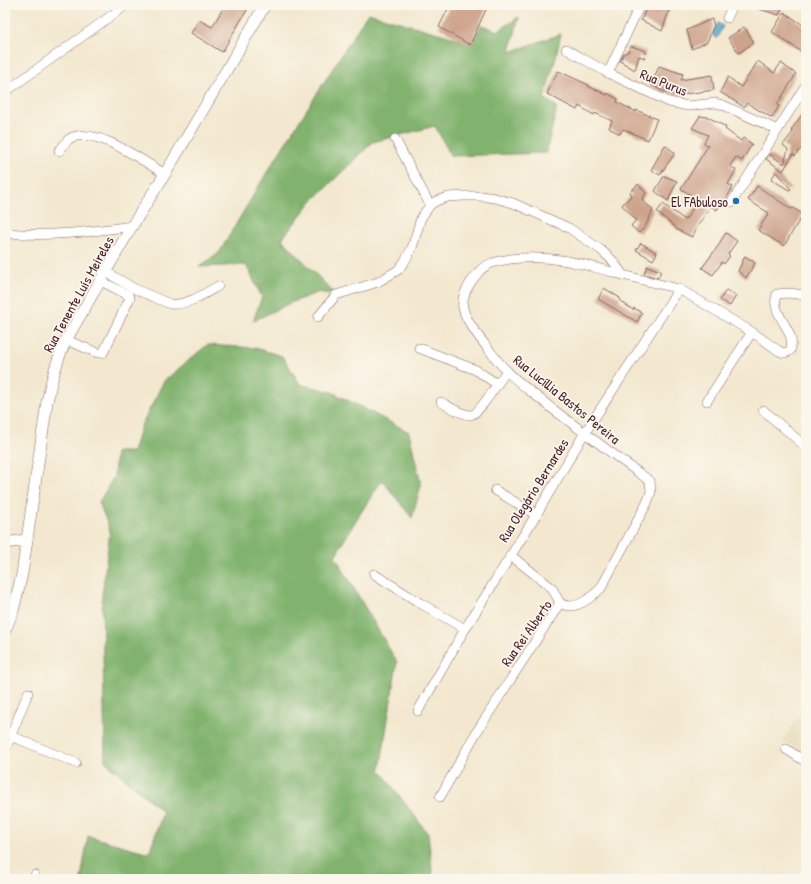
<svg xmlns="http://www.w3.org/2000/svg" width="811" height="884" viewBox="0 0 811 884" font-family="'Patrick Hand',sans-serif">
<style>
.built{fill:#e6daba}
.forest{fill:#81b36e;stroke:#66694c}
.water{fill:#57add3;stroke:#50667f}
.building{fill:#cda38b}
.lines{fill:none;stroke-linecap:round;stroke-linejoin:round}
.minor-casing{stroke:#856564;stroke-width:10}
.major-casing{stroke:#856564;stroke-width:12}
.minor{stroke:#fff;stroke-width:9}
.major{stroke:#fff;stroke-width:11}
.poi-dot{fill:#1f6fb2;stroke:#fbf7ec;stroke-width:1.5}
.labels{text-anchor:middle;dominant-baseline:central;stroke-width:3.5;stroke-linejoin:round;paint-order:stroke}
.street-label{font-size:14px;fill:#4a1f2b;stroke:#fbf7ec}
.poi-label{font-size:14px;fill:#4a1f2b;stroke:#fbf7ec;text-anchor:end}
</style>
<rect width="100%" height="100%" fill="#fbf7ec"/>
<filter id="ink" filterUnits="userSpaceOnUse"><feTurbulence type="fractalNoise" baseFrequency=".025" numOctaves="2"/><feDisplacementMap in="SourceGraphic" scale="8" xChannelSelector="R" yChannelSelector="G"/><feConvolveMatrix kernelMatrix="1 2 1 2 8 2 1 2 1" color-interpolation-filters="sRGB"/></filter>
<filter id="wash" filterUnits="userSpaceOnUse"><feTurbulence type="fractalNoise" baseFrequency=".012" numOctaves="4" result="noise"/><feDisplacementMap in="SourceGraphic" scale="16" xChannelSelector="R" yChannelSelector="G"/><feGaussianBlur stdDeviation="0.9" result="paint"/><feColorMatrix in="noise" values="0 0 0 0 0 0 0 0 0 0 0 0 0 0 0 0 0 1.4 0 .05"/><feComposite in="paint" operator="in"/></filter>
<g filter="url(#wash)">
<rect width="100%" height="100%" fill="#f3e8cf"/>
<path class="built" d="M806,705V756L783,740Z"/>
<g class="forest">
<path d="M368,13L473,43L481,25L498,31L519,17L510,52L561,34L555,61L544,98L557,107L546,153L451,156L435,126L373,142L310,203L282,239L337,296L319,292L290,303L253,321L262,297L246,265L199,267L219,253L264,177Z"/>
<path d="M207,345L255,348L282,356L300,384L332,392L409,432L421,485L412,518L382,480L356,520L335,556L397,662L380,770L428,834L433,879H81L88,836L149,853L163,812L105,761L102,596L110,531L99,502L114,477L116,452H133L141,426L164,381Z"/>
</g>
<path class="water" d="M718,23L723,26L717,38L712,35Z"/>
<g id="blocks">
<g class="building">
<path d="M225,5H250L222,52L191,33L199,20L212,27Z"/>
<path d="M450,5H488L470,45L439,27Z"/>
<path d="M648,5H671L662,31L641,20Z"/>
<path d="M753,5H784L779,15L752,7Z"/>
<path d="M784,12L806,27V55L772,32Z"/>
<path d="M712,19L714,26L707,42L692,49L687,30Z"/>
<path d="M744,27L754,42L739,53L728,38Z"/>
<path d="M631,46L646,51L645,58L639,56L635,70L620,61L624,53L628,52Z"/>
<path d="M758,61L774,73L781,63L796,74L777,105L779,106L772,118L747,103L744,107L720,92L728,77L741,87Z"/>
<path d="M659,66L683,74L681,80L712,75L714,90L678,95L662,91L651,85Z"/>
<path d="M558,71L589,85L588,86L607,95V93L618,99L617,102L636,112V110L657,119L648,140L623,129L620,134L609,128L612,121L595,113L594,115L579,106L577,110L547,94Z"/>
<path d="M806,109V137L802,143L804,145L795,156L793,154L783,171L766,159L769,154L784,164L788,149L783,145L793,132L791,130Z"/>
<path d="M700,116L708,117L726,127L725,129L741,141L743,138L752,144L742,161L736,157L730,166L736,170L728,184L733,187L725,201L723,200L717,210L711,206L699,224L692,237L676,229V228L657,212L663,204L685,220L699,200L681,189L708,146L704,143L708,135L692,128Z"/>
<path d="M665,145L675,153L660,175L651,170Z"/>
<path d="M776,172L791,189L789,190L771,179Z"/>
<path d="M664,176L677,181L668,201L655,191Z"/>
<path d="M638,184L646,193L642,200L653,210L645,227L639,233L631,226L636,220L622,205L632,195L630,192Z"/>
<path d="M757,186L791,209L793,208L803,214L784,246L758,230L769,213L748,200Z"/>
<path d="M726,233L737,241L728,254L730,256L724,264L722,262L713,275L702,268L721,242H720Z"/>
<path d="M641,243L657,253L653,260L636,250Z"/>
<path d="M745,256L755,263L746,278L738,271Z"/>
<path d="M647,266L661,271L658,278L644,274Z"/>
<path d="M604,288L620,298L619,300L633,310L634,308L642,313L637,322L598,299Z"/>
<path d="M726,290L736,296L730,306L720,300Z"/>
</g>
</g>
</g>
<g filter="url(#ink)">
<use href="#blocks" fill-opacity="0" stroke="#856564" stroke-width="1"/>
<g class="lines">
<g class="minor-casing">
<g id="minor">
<path d="M727,18L733,5"/>
<path d="M566,49L608,73L669,102L688,106L715,103L723,105L778,130"/>
<path d="M608,73L640,5"/>
<path d="M5,92L126,5"/>
<path d="M395,139L430,205"/>
<path d="M59,151C62,148 66,142 69,139C94,124 144,162 165,174"/>
<path d="M732,202L806,85"/>
<path d="M5,233C48,237 90,232 132,226"/>
<path d="M106,272L135,289L170,304C187,306 204,294 218,286"/>
<path d="M318,317L336,295L378,282L398,270L405,261L412,248L421,218L430,205L436,201L448,197L464,196H480L495,198L513,203L569,228L601,250L613,261L623,275L679,289L752,332L779,351L784,353L790,351C798,330 769,315 777,294L788,293L806,295"/>
<path d="M66,340L98,353H103L130,298L128,295L101,281"/>
<path d="M419,348L476,370L497,384"/>
<path d="M707,401L752,332"/>
<path d="M441,402C450,407 460,414 470,415C478,416 500,379 507,371"/>
<path d="M763,410L806,447"/>
<path d="M495,490L536,515"/>
<path d="M510,555L552,588L560,603"/>
<path d="M374,574L420,603L465,629"/>
<path d="M418,711L465,629L536,515L584,434L679,289"/>
<path d="M5,739L16,738L76,763"/>
<path d="M786,749L806,762"/>
<path d="M5,750L28,693"/>
<path d="M440,797L476,733L560,603C574,612 591,598 601,588L647,503L651,492L650,481C617,457 583,432 550,407C536,395 519,384 506,370C496,360 488,348 479,337C473,328 465,319 463,308C461,296 470,282 478,273C485,263 499,261 510,259C553,254 583,264 623,275"/>
<path d="M33,879L35,875"/>
</g>
</g>
<g class="major-casing">
<g id="major">
<path d="M5,543L27,540"/>
<path d="M5,630L13,611L22,574L47,402C51,380 57,360 66,340L132,226L165,174L265,5"/>
</g>
</g>
<use href="#minor" class="minor"/>
<use href="#major" class="major"/>
</g>
</g>
<circle class="poi-dot" cx="736" cy="201" r="4"/>
<g class="labels">
<g class="street-label">
<text transform="translate(664 82) rotate(22)">Rua Purus</text>
<text transform="translate(78 294) rotate(-61)">Rua Tenente Luís Meireles</text>
<text transform="translate(567 399) rotate(39)">Rua Lucíllia Bastos Pereira</text>
<text transform="translate(533 490) rotate(-58)">Rua Olegário Bernardes</text>
<text transform="translate(526 633) rotate(-55)">Rua Rei Alberto</text>
</g>
<g class="poi-label">
<text x="728" y="201">El FAbuloso</text>
</g>
</g>
<rect width="811" height="884" fill="none" stroke="#fbf7ec" stroke-width="20"/>
</svg>
